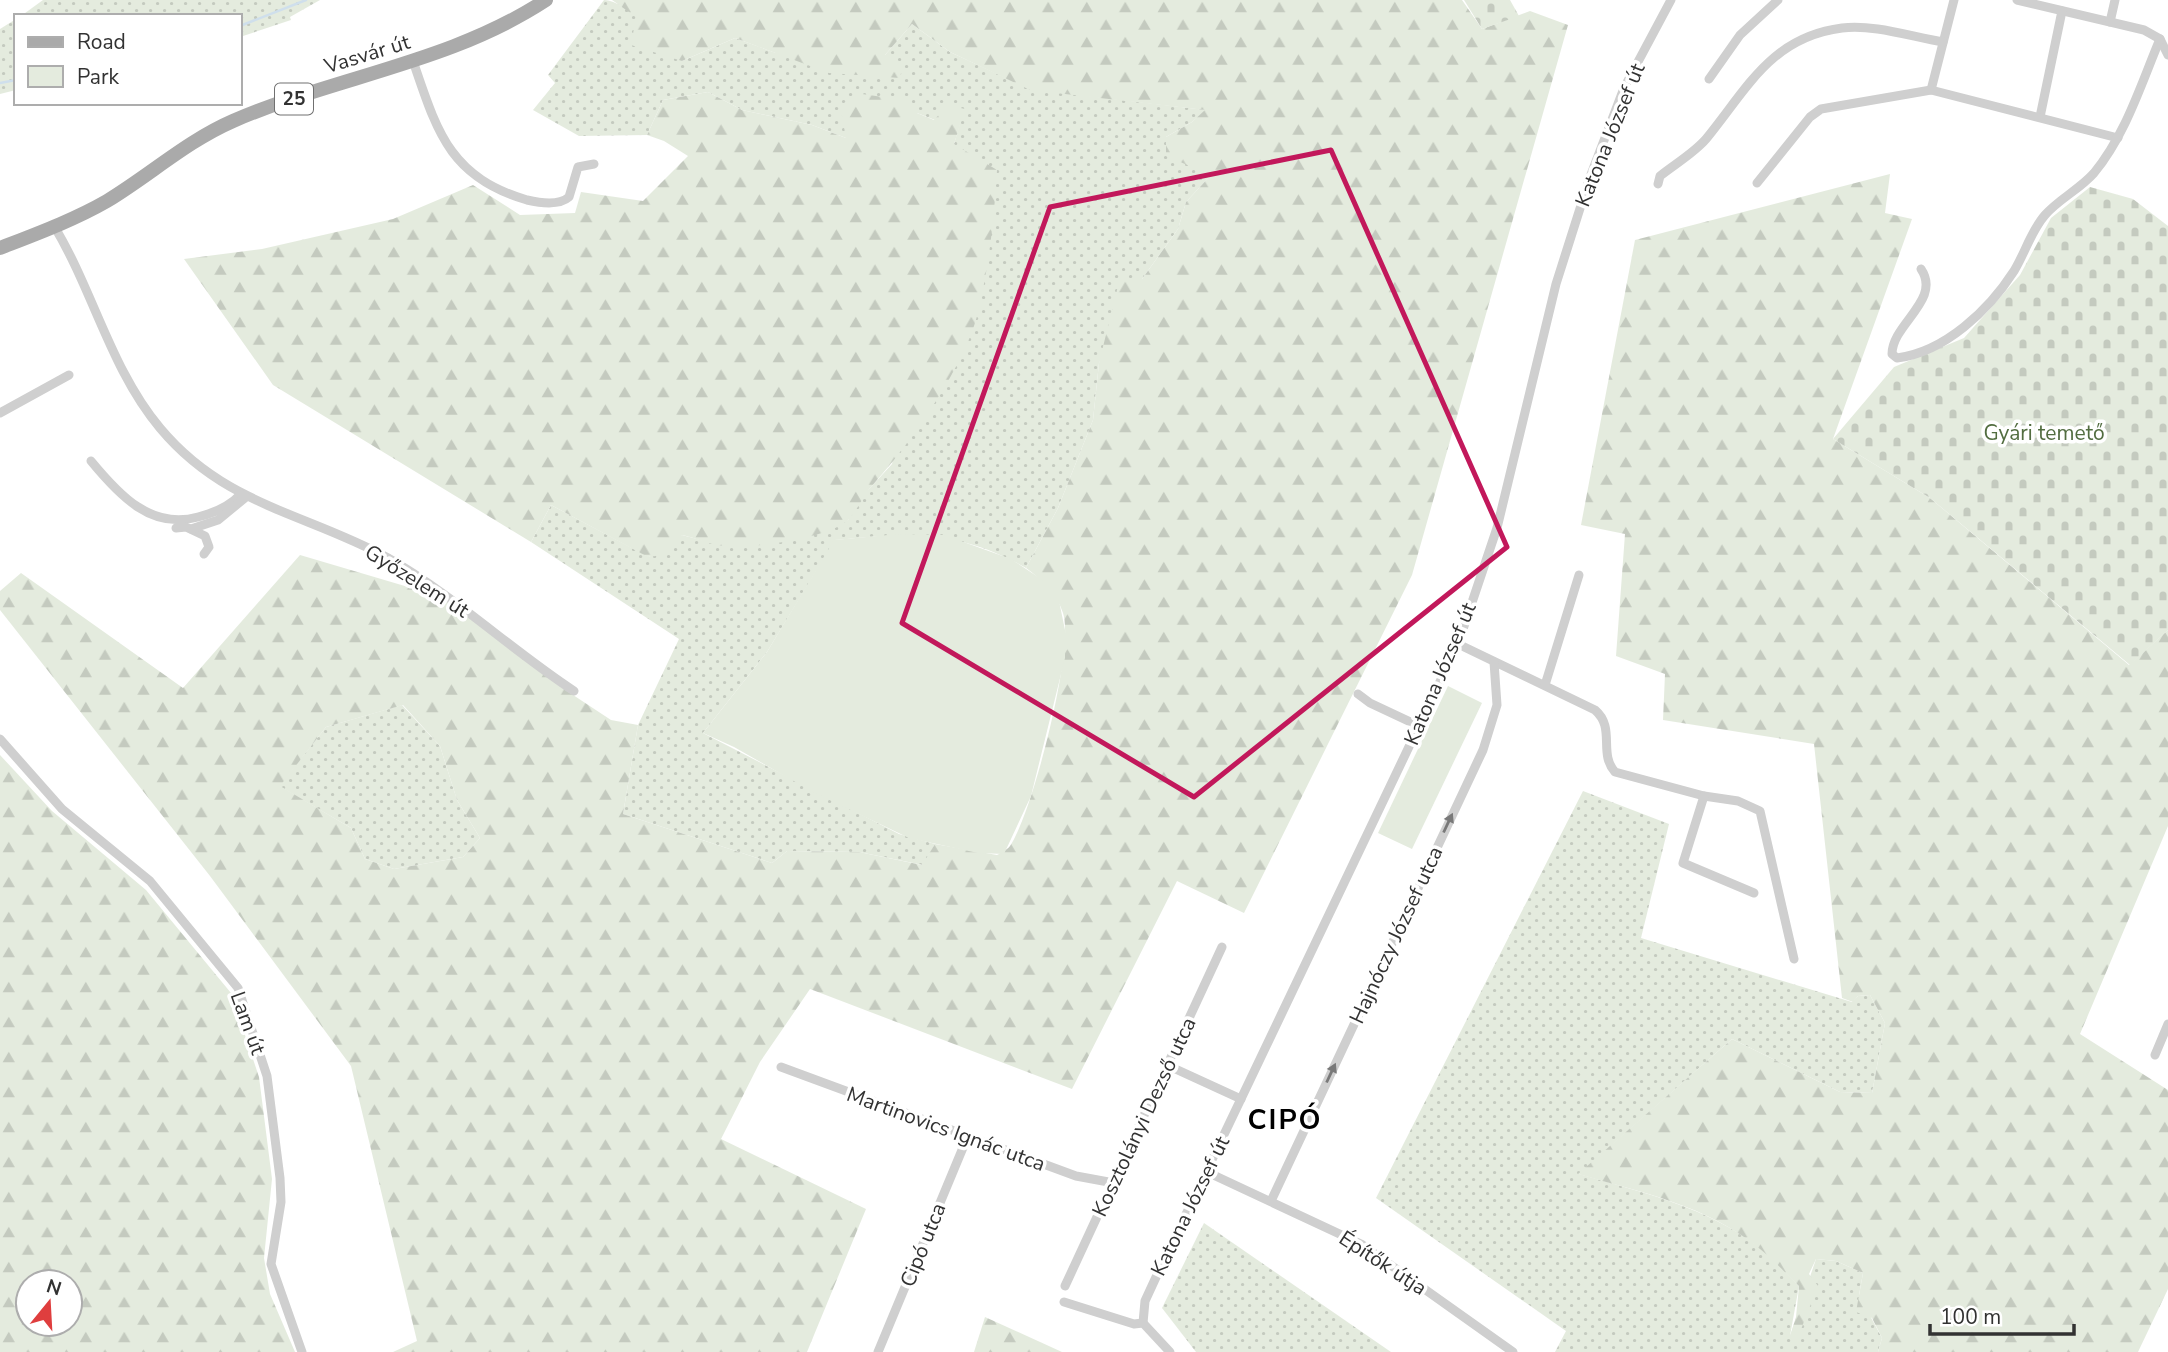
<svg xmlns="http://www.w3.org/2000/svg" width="2168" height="1352" viewBox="0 0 2168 1352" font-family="'Nunito Sans',sans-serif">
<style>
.grass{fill:url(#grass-dots)}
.forest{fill:url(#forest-firs);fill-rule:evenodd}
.cemetery{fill:url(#cemetery-stones)}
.green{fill:#e4ebde}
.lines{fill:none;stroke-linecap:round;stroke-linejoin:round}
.stream{stroke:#cfdfec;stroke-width:2.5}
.minor{stroke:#cfcfcf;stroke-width:9}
.primary{stroke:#aaa;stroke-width:14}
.oneway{fill:#797979}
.marked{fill:none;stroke:#c2185b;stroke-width:5;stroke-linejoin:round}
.labels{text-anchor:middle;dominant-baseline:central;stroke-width:7;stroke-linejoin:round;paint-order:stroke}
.shield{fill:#fff;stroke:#707070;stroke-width:2}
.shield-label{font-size:19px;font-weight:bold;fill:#323232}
.street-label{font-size:21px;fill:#323232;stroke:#fff}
.park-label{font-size:21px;fill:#526d40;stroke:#fff}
.district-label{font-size:28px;font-weight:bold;letter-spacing:2px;fill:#000;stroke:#fff}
</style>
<defs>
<pattern id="grass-dots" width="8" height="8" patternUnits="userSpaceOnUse" patternTransform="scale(1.75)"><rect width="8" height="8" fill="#e4ebde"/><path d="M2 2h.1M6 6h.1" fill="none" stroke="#c4cabf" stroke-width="1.8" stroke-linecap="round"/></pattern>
<pattern id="forest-firs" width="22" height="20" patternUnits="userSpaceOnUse" patternTransform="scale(1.75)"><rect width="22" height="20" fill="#e4ebde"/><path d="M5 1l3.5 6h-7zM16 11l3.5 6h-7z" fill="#c4cabf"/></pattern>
<pattern id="cemetery-stones" width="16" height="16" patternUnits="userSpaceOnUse" patternTransform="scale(1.75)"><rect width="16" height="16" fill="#e4ebde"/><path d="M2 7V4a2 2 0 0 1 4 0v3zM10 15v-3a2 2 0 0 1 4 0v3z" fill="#c4cabf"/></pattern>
</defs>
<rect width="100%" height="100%" fill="#fff"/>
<g class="grass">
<path d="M43,0H320L290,17L291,20L240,37V16H21Z"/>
<path d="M604,0C627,0 665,44 682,61L735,38L776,53L885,55L912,24L950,52L1030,89L1206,110L1192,122L1166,137L1211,175L1186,202L1178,229L1142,279L1099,363L1093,420L1058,508L1026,568C957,529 910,533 835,540L767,652L703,733L899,834L935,844L923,865L859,852L787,851L772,863L623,814L638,725L679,639L531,542L551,505L649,557L682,535L724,546L848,520L859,500L892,464L954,144L964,109L935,120L917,113L846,138L812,125L742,110L708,92L663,100L647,135L579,136L533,110L555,83L548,75Z"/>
<path d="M16,19V90L0,94V29Z"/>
<path d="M402,705L440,746L457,800L480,838L463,857L394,869L365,859L351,828L279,786L326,727Z"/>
<path d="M1583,791L1669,824L1641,938L1852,1002L1858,996L1870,995L1885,1023L1872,1093L1840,1092L1732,1039L1579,1174C1641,1192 1708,1207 1760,1248C1774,1259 1786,1273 1799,1286L1790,1336L1816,1259L1836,1261L1863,1273L1859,1295L1882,1338L1878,1352H1555L1566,1331L1376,1198Z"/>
<path d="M1204,1223L1391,1352H1196L1162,1308Z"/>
</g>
<g class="forest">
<path d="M612,0H1462L1482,29L1530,11L1568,25L1412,575L1244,913L1177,881L1072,1089L810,989L760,1062L721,1139L866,1209L807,1352H393L417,1341L351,1066L210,876L0,610V591L21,573L183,688L300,555L442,597L564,689L611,720L638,725L623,814L772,863L787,851L859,852L922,865L935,844L997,855C1001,853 1007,850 1010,846C1032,814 1075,649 1063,613C1057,594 1041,579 1026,568L1058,508L1093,420L1099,363L1119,282L1142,279L1178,229L1186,202L1211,175L1166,156V137L1192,122L1205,110L1030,90L950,52L912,24L885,55L902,68L900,78L829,73L735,38L682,61L631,45L636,17ZM403,705L440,746L457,800L480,838L463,857L394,869L365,859L351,828L280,786L326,727Z"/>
<path d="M708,92L742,110L812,125L846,138L840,105L862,94L910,101L917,113L934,120L948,105L965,109L954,144L997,170C994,220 989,268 977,316C963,369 908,447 871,487C863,496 856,513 847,521C824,539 752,549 723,546C710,545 696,538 682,535L670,554L648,557L551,505L531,542L273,385L184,259L262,249L393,219L473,185L520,215L575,213L581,192L643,201L688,156L664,141L647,135L663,100Z"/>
<path d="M1890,174L1885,213L1912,219L1833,439L1930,498L2129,665L2168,630V826L2080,1034L2168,1090V1289L2138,1352H1878L1882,1338L1872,1318L1856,1312L1863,1273L1836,1261L1816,1259L1809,1274L1818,1286L1798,1337L1790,1336L1796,1317L1799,1286C1786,1274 1774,1260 1760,1249C1709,1206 1640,1192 1578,1174L1732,1039L1840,1092L1872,1093L1885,1023L1870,995L1858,996L1853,1002L1842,998L1814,744L1663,720L1665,674L1616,656L1625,534L1581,525L1635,240Z"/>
<path d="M0,755L52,811L146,890L231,993L259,1077L272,1179L264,1258L270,1294L295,1352H0ZM28,1282H70V1324H28Z"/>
<path d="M985,1317L1062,1352H974Z"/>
</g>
<g class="cemetery">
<path d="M1464,0H1510L1519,16L1482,29Z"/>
<path d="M2090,187L2133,199L2168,226V630L2130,665L1930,498L1833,439L1894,367L1964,338L2020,275L2051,218Z"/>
</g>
<g class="green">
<path d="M899,534L944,535L1011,559L1044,581L1058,596L1065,630V658L1031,796L1004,854L978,853L909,838L813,792L734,747L703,733L767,652L834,540Z"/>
<path d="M1448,686L1482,703L1412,849L1378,833Z"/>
</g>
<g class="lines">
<g class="stream">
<path d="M240,26L306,0"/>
<path d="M0,83L16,80"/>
</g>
<g class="minor">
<path d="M2017,0L2144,30L2160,39L2168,55"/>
<path d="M2110,22L2115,0"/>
<path d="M413,61C437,131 449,177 527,200C540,203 559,206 569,197L578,167L594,164"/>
<path d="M1709,79L1740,35L1778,0"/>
<path d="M1931,90L1954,0"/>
<path d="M2040,117L2062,11"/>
<path d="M1757,183L1810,117L1821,109L1931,90L2118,138"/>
<path d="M1658,184L1660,176C1675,164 1694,153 1706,139C1747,89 1771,37 1842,28C1874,24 1912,37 1943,42"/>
<path d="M54,226C93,290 111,370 160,428C225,506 306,513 388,558C455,596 510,649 574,691"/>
<path d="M1921,269C1942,300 1892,324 1892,354L1897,358C1945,352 1989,310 2014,271C2025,253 2031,231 2045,215C2059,199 2080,189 2094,173C2126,134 2141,84 2160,39"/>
<path d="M0,413L69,375"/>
<path d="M91,461C119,495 151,530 198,517C214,513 230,506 241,494"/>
<path d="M176,528L186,527L205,536L209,547L204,554"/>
<path d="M191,529L218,520L246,497"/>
<path d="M1458,644L1595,710C1616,728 1598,753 1615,772L1704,796L1738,801L1760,811L1794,959"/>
<path d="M1545,685L1579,575"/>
<path d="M1358,694L1370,703L1419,726"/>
<path d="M0,739L62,809L150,881L238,988L267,1076L280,1178L281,1202L271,1264L302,1352"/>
<path d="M1704,796L1683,863L1754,893"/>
<path d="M2155,1055L2168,1024"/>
<path d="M1169,1066L1241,1099"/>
<path d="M781,1067L1076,1176L1114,1183"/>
<path d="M1207,1172L1361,1244L1513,1352"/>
<path d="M1271,1201L1483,750L1497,705L1494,662"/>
<path d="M1065,1286L1222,947"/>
<path d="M1064,1302L1134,1324L1143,1323L1170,1352"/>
<path d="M1143,1323L1145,1301L1157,1275L1458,644L1497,528L1556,284L1590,177L1624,88L1671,0"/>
<path d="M878,1352L967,1138"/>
</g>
<path class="primary" d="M0,248C36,234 74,220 107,201C150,175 187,141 233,121C337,76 450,63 546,0"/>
</g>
<defs><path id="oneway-solid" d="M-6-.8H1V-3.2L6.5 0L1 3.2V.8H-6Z" transform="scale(1.75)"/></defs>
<g class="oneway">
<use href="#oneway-solid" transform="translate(1448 823) rotate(-65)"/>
<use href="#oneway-solid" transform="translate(1331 1073) rotate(-65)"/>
</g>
<path class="marked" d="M1331,150L1507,547L1194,797L902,623L1050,207Z"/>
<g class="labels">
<rect class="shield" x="275" y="83.5" width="38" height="31" rx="5"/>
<g class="shield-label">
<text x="294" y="99">25</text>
</g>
<g class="street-label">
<text transform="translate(367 54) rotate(-17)">Vasvár út</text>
<text transform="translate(1610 135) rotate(-68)">Katona József út</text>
<text transform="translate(417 581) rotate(32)">Győzelem út</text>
<text transform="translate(1440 674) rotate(-67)">Katona József út</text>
<text transform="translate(1396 935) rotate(-65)">Hajnóczy József utca</text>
<text transform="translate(248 1023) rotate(70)">Lam út</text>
<text transform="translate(1144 1117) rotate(-65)">Kosztolányi Dezső utca</text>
<text transform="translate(946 1129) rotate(20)">Martinovics Ignác utca</text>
<text transform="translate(1190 1206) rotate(-64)">Katona József út</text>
<text transform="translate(923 1245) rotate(-68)">Cipó utca</text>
<text transform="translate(1383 1263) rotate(33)">Építők útja</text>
</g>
<g class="park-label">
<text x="2044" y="433">Gyári temető</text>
</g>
<g class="district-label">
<text x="1285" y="1120">CIPÓ</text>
</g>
</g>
<rect x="14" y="14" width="228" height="91" fill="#ffffff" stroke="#adadad" stroke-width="2"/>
<rect x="28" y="37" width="35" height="10" fill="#aaaaaa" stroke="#adadad" stroke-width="2"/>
<text x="77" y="49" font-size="21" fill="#323232">Road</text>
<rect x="28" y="66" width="35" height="21" fill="#e4ebde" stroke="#adadad" stroke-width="2"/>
<text x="77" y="84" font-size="21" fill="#323232">Park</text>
<g transform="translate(49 1303) rotate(18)"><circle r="33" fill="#ffffff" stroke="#adadad" stroke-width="2"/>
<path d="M0-5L12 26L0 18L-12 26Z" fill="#df3e3e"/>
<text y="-10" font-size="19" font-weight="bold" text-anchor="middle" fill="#323232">N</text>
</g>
<path d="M1930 1324v10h144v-10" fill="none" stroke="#323232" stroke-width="3.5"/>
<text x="1940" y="1324" font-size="21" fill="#323232" stroke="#ffffff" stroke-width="5" paint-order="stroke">100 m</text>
</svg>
